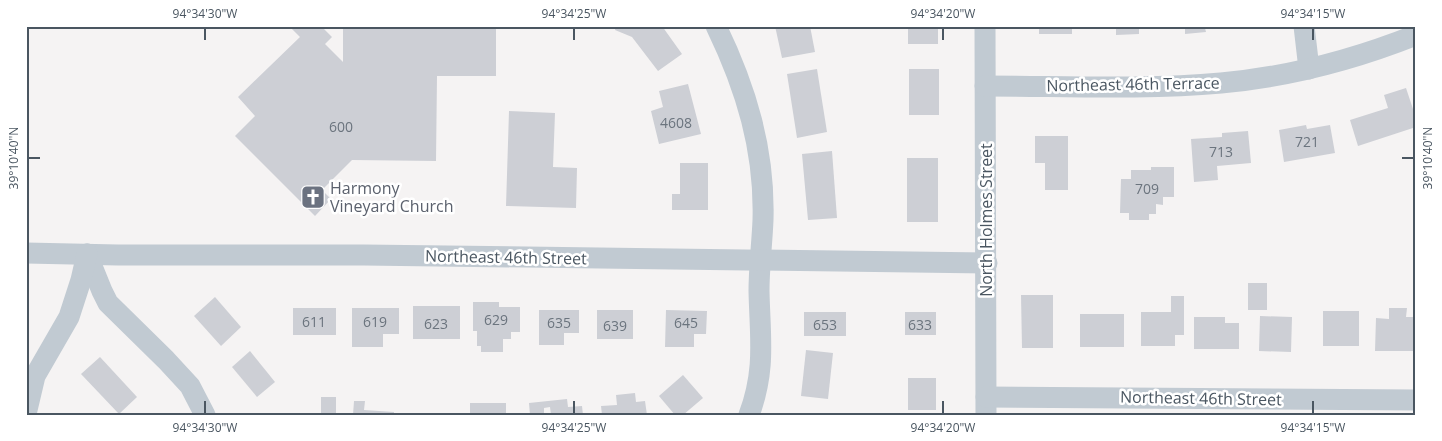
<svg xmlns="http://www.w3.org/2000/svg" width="1442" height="441" viewBox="0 0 1442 441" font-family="'Open Sans',sans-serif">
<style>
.building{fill:#cdcfd5}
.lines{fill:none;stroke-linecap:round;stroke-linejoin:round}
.minor{stroke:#c1cad2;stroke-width:21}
.ticks{fill:none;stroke:#4a5661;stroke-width:2}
.labels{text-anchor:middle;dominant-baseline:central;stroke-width:5;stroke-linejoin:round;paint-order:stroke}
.number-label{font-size:14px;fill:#6b747e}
.street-label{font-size:16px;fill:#4a5661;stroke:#fff}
.worship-label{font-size:16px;fill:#5b616d;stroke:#fff;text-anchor:start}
.neatline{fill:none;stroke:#4a5661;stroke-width:2}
.ticks-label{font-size:12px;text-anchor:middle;fill:#4a5661}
</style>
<rect width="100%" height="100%" fill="#f5f3f3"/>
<g class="building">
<path d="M289,26H321L332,37L325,44L343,62V26H496V76H437L436,161L352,160L322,190L331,199L315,216L235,136L255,116L238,97L300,37Z"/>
<path d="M616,26H662L682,54L658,71L632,37L615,30Z"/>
<path d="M775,26H810L815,52L782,58Z"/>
<rect x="908" y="26" width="30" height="18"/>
<rect x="1039" y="26" width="33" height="8"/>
<path d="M1116,26H1139V34L1116,35Z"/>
<path d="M1185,26H1212V28H1205L1206,32L1185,34Z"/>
<path d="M817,69L827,132L797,138L787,74Z"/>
<rect x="909" y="69" width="30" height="46"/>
<path d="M688,84L701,134L659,144L651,111L663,107L659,91Z"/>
<path d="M1406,88L1416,118V127L1358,146L1350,120L1388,108L1384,95Z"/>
<path d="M509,111L555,113L553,167L577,168L576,208L506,206Z"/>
<path d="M1306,125L1307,129L1330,125L1335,153L1284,162L1279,130Z"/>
<path d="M1248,131L1251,163L1217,166L1218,180L1194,182L1191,139L1222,137V133Z"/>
<path d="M1035,136H1068V190H1045V163H1035Z"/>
<path d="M832,151L837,218L808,220L802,154Z"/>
<rect x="907" y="158" width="31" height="64"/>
<path d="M680,163H708V210H672V194H680Z"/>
<path d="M1151,167H1174V197H1163V205L1156,204V214H1149V220H1129V213H1120L1121,179H1131V170H1151Z"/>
<rect x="1248" y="283" width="19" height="27"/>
<path d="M1021,295H1053V348H1022Z"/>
<path d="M1171,296H1184V335H1175V346H1141V312H1171Z"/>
<path d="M215,297L241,327L221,346L194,316Z"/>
<path d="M473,302H499V307H520V332H511V339H503V352H481V346H477V331H473Z"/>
<rect x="413" y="306" width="47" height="33"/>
<rect x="293" y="308" width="43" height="27"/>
<path d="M352,308H399V334H383V347H352Z"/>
<path d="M1389,308H1407L1406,317H1416V351H1375L1376,318L1389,319Z"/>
<path d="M539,310H579V333H564V345H539Z"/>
<rect x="597" y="310" width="36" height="29"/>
<path d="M666,310L707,311L706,334H694V347H665Z"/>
<rect x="1323" y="311" width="36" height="35"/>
<rect x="804" y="312" width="42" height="24"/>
<rect x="905" y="312" width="31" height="23"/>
<rect x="1080" y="314" width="44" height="33"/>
<path d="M1260,316L1292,317L1291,352L1259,351Z"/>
<path d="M1194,317H1225V323H1239V349H1194Z"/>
<path d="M806,350L833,353L828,399L801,396Z"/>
<path d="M250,351L275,382L257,397L232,367Z"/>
<path d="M100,357L137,397L119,414L81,374Z"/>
<path d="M683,375L703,398L683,415H675L659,396Z"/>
<rect x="908" y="378" width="28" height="32"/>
<path d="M635,393L636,402L645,401L647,415H602L601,406L617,405L616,395Z"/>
<path d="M321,397H336V415H297V413H321Z"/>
<path d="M567,399L568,407L582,406L583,415H551L550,407L544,408V415H530L529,403Z"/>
<path d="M354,401H365L364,410L394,412V415H353Z"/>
<rect x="470" y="403" width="36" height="12"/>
</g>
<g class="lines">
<g class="minor">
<path d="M716,26C746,88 765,150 763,220C762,244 759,267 759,291C760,338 766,369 749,415"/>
<path d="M985,26L986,415"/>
<path d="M1304,26L1309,69"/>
<path d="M985,86C1062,86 1144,90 1221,83C1288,77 1353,60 1416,35"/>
<path d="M26,253L118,255H364L987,263"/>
<path d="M87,254L102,291L108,303L166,360L190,386L205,415"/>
<path d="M986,397L1416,400"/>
<path d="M26,414L35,376L69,317L81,280L87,254"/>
</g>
</g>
<path class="ticks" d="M205,28V40M574,28V40M943,28V40M1313,28V40M28,158H40M1402,158H1414M205,401V414M574,401V414M943,401V414M1313,401V414"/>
<defs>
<g id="church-square" transform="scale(1.25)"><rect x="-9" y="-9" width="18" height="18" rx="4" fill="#6b7280" stroke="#fff"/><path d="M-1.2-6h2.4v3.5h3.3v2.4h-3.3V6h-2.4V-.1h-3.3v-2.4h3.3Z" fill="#fff"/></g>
</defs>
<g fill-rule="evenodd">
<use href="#church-square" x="313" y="197"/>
</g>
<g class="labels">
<g class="number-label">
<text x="676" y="122">4608</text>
<text x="341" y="126">600</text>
<text x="1307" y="141">721</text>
<text x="1221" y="151">713</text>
<text x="1147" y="188">709</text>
<text x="496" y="319">629</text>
<text x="314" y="321">611</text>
<text x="375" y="321">619</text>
<text x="559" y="322">635</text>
<text x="686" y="322">645</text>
<text x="436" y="323">623</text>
<text x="825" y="324">653</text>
<text x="920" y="324">633</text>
<text x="615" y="325">639</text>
</g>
<g class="street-label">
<text transform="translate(1133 84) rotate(-1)">Northeast 46th Terrace</text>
<text transform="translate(986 220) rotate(-90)">North Holmes Street</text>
<text transform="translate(506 257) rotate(1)">Northeast 46th Street</text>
<text transform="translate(1201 398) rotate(1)">Northeast 46th Street</text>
</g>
<g class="worship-label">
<text x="330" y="188">Harmony<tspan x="330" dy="18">Vineyard Church</tspan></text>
</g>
</g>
<rect width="1442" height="441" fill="none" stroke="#ffffff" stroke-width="55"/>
<rect x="28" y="28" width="1386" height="386" class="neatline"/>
<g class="ticks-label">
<text x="205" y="18">94°34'30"W</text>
<text x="574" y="18">94°34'25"W</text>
<text x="943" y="18">94°34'20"W</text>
<text x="1313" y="18">94°34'15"W</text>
<text transform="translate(14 158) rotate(-90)" y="4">39°10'40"N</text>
<text transform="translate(1428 158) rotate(-90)" y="4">39°10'40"N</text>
<text x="205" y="432">94°34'30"W</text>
<text x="574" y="432">94°34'25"W</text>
<text x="943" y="432">94°34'20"W</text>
<text x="1313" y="432">94°34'15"W</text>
</g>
</svg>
